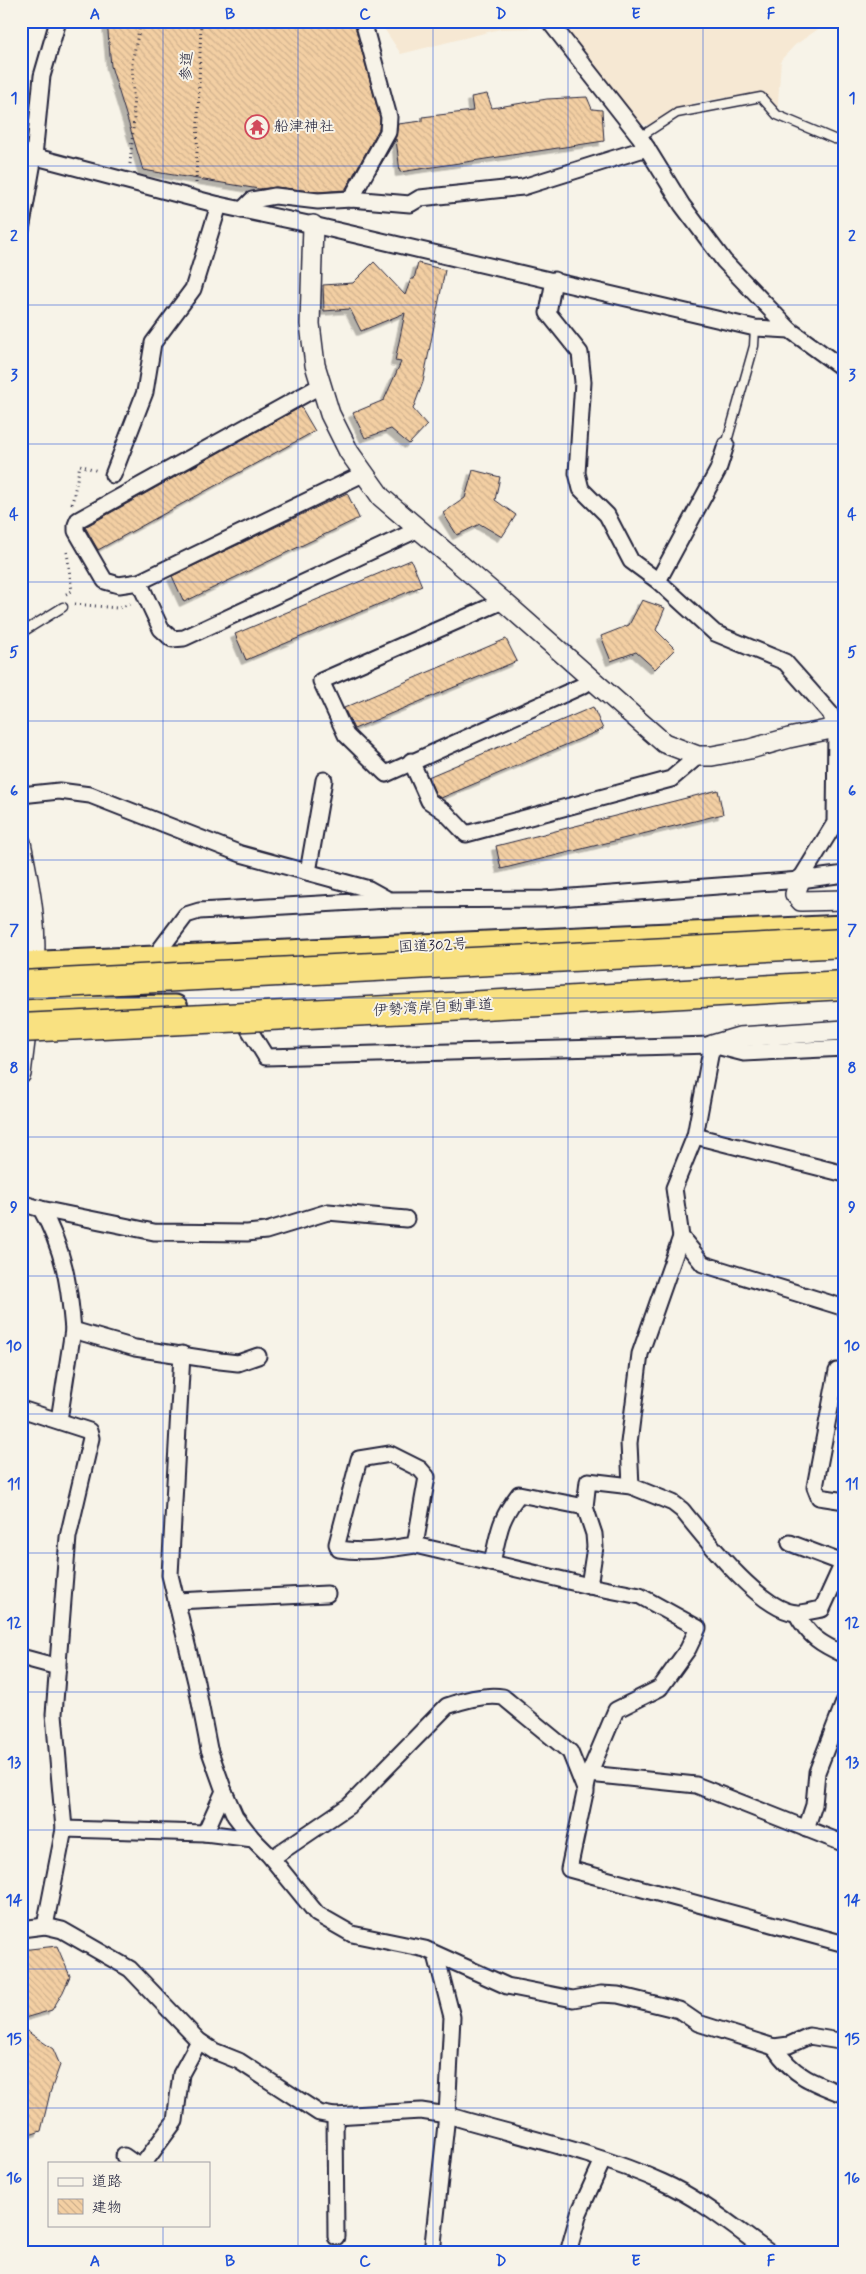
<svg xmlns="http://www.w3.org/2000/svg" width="866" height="2274" viewBox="0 0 866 2274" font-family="Mynerve,'Klee One',sans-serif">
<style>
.built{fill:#f6e8d3}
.building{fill:url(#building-back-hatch);stroke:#22223b;filter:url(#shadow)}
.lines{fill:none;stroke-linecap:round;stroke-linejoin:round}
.service-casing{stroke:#22223b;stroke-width:11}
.minor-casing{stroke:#22223b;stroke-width:19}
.tertiary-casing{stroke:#22223b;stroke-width:22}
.trunk-casing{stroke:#22223b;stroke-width:29}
.path{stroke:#22223b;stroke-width:3;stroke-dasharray:1 4;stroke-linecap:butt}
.service{stroke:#f7f3e8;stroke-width:8}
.minor{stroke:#f7f3e8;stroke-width:15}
.tertiary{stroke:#f7f3e8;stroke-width:19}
.trunk{stroke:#f9e181;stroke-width:25}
.motorway-bridge-casing{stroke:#22223b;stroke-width:31;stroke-linecap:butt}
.motorway-bridge{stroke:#f9e181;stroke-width:28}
.grid{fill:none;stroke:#1d4ed8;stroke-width:1;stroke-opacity:0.55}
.labels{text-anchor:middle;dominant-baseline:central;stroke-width:4;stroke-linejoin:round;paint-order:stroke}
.street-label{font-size:15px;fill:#22223b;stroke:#f7f3e8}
.poi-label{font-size:15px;fill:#22223b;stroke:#f7f3e8;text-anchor:start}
.neatline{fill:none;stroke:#1d4ed8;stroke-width:2}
.grid-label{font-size:16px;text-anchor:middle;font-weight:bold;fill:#1d4ed8}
</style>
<defs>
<pattern id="building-back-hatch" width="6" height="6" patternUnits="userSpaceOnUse" patternTransform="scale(1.25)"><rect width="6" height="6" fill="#f3cfa3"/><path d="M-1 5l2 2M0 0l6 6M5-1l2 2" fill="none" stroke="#d0b18d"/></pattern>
<filter id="shadow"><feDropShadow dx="-4.5" dy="4.5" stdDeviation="0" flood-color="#0004"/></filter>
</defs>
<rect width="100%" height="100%" fill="#f7f3e8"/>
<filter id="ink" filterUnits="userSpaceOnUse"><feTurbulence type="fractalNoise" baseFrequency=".02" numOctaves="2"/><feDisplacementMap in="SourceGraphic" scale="10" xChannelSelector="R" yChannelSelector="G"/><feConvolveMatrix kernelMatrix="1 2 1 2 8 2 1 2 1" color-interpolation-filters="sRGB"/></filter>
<g filter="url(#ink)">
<g class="built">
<path d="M379,21H543L535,28L500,29L401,54Z"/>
<path d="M556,21H830L795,45L781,60L777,117L756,93L697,102L649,125L638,123Z"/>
</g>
<g class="building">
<path d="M107,21H354L380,118L379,129L345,190L318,192L276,187L259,189L143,170L111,66Z"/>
<path d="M487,94L492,108L547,99L587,97L592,109L602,110L604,141L400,172L396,139L375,174L396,137L398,124L422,121V117L473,111L471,97Z"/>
<path d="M374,262L405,295L411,279H414L418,263L445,270L423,382L413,409L427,425L409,444L391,429L365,438L353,413L384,400L401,362L395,361L405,313L361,331L350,309L324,311L323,285L353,283Z"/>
<path d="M301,407L315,431L98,550L85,527Z"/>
<path d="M473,470L500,477L495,500L516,515L502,537L480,524L457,535L443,513L465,498Z"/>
<path d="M347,493L359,518L184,602L172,576Z"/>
<path d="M411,560L422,586L246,660L235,634Z"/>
<path d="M642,600L665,608L656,630L675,649L655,669L636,652L611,661L601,636L629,625Z"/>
<path d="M506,639L517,661L354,729L344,708Z"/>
<path d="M593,707L603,729L441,798L436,795L428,777Z"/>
<path d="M718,790L723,814L501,869L496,846Z"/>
<path d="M57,1946L70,1976L63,1992L52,2010L21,2019V1950Z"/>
<path d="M21,2027L53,2049L60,2065L50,2093L41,2131L21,2138Z"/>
</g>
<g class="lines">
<g class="service-casing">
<g id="service">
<path d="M640,137L677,113L761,97L777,115L834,139L845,140"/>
<path d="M726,445L754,346L755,328"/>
<path d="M21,633L63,607"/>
</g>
</g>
<g class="minor-casing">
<g id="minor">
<path d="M549,21L640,137L682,205L724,261L790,330"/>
<path d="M21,153L219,205L313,225L755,328L790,330L845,370"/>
<path d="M351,199L388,132L389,117L363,21"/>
<path d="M242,210L252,200L275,196L318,201L351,199L410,204L420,198L523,187L647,148"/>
<path d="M21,230L34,156L42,76L58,21"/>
<path d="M554,280L548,313L580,353L583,382L577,473L581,489L607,515L631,561L658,581L715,633L785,662L830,713L836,728L835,823L800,880"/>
<path d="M320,386L78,520L76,525V531L105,581L119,585L139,582L365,473"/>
<path d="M113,475L145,392L153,343L193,289L219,205"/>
<path d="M658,581L718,470L726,445"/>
<path d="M139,582L161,629L172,639L184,638L419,529"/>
<path d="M503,601L321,681L346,735L386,774L584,685L590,677"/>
<path d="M411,761L429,801L445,812L466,834L671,779L698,756"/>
<path d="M21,795L59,791L90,795L241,854L369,889L389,900"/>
<path d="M308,872L324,780"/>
<path d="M153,959L186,915L199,911L389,900L544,899L800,880L845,874"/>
<path d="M239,1013L266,1057L712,1045L744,1053L845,1048"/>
<path d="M712,1045L695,1136L674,1188L681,1237L703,1264L845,1308"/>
<path d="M695,1136L845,1174"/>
<path d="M21,1203L41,1209C64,1250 69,1283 73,1330"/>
<path d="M41,1209L154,1232L247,1233L266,1231L328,1212L406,1219"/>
<path d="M182,1354L170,1575L196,1682L209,1749L224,1791L205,1833"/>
<path d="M845,1373L837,1371L815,1487L819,1497L845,1501"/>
<path d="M21,1409L89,1431L91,1438L68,1537L54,1714L64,1829L45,1926"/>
<path d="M59,1420L73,1330L135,1348L220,1361L238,1363L258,1356"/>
<path d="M631,1486L673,1503L682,1510C705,1538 758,1608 795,1613C803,1614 814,1610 822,1609L843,1563"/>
<path d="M585,1507L594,1534L595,1547L589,1586"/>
<path d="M790,1543L843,1563L845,1560"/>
<path d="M415,1545L427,1477L420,1469L390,1454L359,1459L337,1544L339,1549C364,1553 390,1549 415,1545L589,1586L640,1596L698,1628L688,1649L660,1688L616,1710L589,1774"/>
<path d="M492,1563C499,1532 499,1520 519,1494L585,1507L588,1481L631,1486L629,1443L640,1354L681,1237"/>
<path d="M176,1601L327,1594"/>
<path d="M796,1613C809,1637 821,1644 845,1655"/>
<path d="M21,1657L58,1667"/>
<path d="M224,1791L235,1816L253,1839"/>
<path d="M64,1829L205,1833L253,1839L269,1855L317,1914L352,1934L425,1949L507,1986L573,1999L601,1994L618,1995L679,2010L698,2023L774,2047L789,2045L809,2036L845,2042"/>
<path d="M806,1829L814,1805L817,1772L845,1700"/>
<path d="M845,1844L696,1785L589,1774L569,1869L845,1944"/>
<path d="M272,1858L350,1805L447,1706C464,1700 485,1694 503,1697L570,1752L586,1792"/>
<path d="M21,1929L45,1926L62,1930L130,1969L199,2041L214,2051L239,2061L319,2113L335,2116L421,2111L447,2115C518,2136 595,2152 662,2182C701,2199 736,2229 770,2253"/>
<path d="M774,2047C793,2076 813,2083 845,2095"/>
<path d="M335,2116L336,2237"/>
<path d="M124,2156L134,2163"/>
<path d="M144,2163L175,2121L181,2074L199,2041"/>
<path d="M432,2253L447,2115L452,2017L436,1955"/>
<path d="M568,2253L579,2213L603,2160"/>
</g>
</g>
<g class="tertiary-casing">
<g id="tertiary">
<path d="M313,225L310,324L315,365L330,414L349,452L381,497L503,601L664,743L698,756H712L750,749L789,738L845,726"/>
<path d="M21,843C30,887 39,932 33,978"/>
<path d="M800,880L795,894L801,901L845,900"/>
<path d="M712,1045L739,1037L845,1030"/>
<path d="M21,1074L28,1017"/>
</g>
</g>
<g class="trunk-casing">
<g id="trunk">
<path d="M21,965L845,928"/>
<path d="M21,1010L175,1008"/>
</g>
</g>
<g class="path">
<path d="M130,164L134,119L132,62L141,21"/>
<path d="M196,183L201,21"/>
<path d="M72,504L80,465L98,471"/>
<path d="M66,594L72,591L67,552"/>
<path d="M75,604L117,608L131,604"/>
</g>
<use href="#service" class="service"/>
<use href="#minor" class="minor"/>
<use href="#tertiary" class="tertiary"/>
<use href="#trunk" class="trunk"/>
<g class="motorway-bridge-casing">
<g id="motorway-bridge">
<path d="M21,985L845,943"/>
<path d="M21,1028L430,1008L845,985"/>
</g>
</g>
<use href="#motorway-bridge" class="motorway-bridge"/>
</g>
</g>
<path class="grid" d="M163,21V2163M298,21V2253M433,21V2253M568,21V2253M703,21V2253M21,166H845M21,305H845M21,444H845M21,582H845M21,721H845M21,860H845M21,998H845M21,1137H845M21,1276H845M21,1414H845M21,1553H845M21,1692H845M21,1830H845M21,1969H845M21,2108H845M163,2225V2253"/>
<defs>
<g id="temple-ring" transform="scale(1.25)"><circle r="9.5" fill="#f7f3e8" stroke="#d1495b" stroke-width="1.5"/><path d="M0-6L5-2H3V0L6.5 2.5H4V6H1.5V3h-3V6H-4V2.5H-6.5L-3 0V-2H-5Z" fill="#d1495b"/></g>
</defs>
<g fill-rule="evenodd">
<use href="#temple-ring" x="257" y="127"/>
</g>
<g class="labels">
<g class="street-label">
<text transform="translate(187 66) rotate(-87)">参道</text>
<text transform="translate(433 946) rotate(-3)">国道302号</text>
<text transform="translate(433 1008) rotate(-3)">伊勢湾岸自動車道</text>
</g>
<g class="poi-label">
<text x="274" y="127">船津神社</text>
</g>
</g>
<rect width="866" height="2274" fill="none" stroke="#f7f3e8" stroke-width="55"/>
<rect x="48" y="2162" width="162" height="65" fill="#f7f3e8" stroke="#a29fa3"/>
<rect x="58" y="2178" width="25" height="8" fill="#f7f3e8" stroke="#a29fa3"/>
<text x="92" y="2186" font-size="15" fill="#22223b">道路</text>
<rect x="58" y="2199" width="25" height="15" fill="url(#building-back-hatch)" stroke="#a29fa3"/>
<text x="92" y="2212" font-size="15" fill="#22223b">建物</text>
<rect x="28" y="28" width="810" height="2218" class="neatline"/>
<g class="grid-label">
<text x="95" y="19">A</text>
<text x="230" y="19">B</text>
<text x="365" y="19">C</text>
<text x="501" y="19">D</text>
<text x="636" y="19">E</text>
<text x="771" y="19">F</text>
<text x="14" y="103">1</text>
<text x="852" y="103">1</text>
<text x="14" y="241">2</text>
<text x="852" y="241">2</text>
<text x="14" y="380">3</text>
<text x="852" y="380">3</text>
<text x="14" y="519">4</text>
<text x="852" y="519">4</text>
<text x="14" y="657">5</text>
<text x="852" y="657">5</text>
<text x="14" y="796">6</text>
<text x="852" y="796">6</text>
<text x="14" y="935">7</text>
<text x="852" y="935">7</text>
<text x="14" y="1073">8</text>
<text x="852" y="1073">8</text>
<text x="14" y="1212">9</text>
<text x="852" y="1212">9</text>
<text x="14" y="1351">10</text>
<text x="852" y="1351">10</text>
<text x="14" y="1489">11</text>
<text x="852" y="1489">11</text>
<text x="14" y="1628">12</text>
<text x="852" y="1628">12</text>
<text x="14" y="1767">13</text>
<text x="852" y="1767">13</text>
<text x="14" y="1905">14</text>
<text x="852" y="1905">14</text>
<text x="14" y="2044">15</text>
<text x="852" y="2044">15</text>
<text x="14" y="2183">16</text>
<text x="852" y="2183">16</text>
<text x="95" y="2266">A</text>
<text x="230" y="2266">B</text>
<text x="365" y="2266">C</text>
<text x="501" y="2266">D</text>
<text x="636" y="2266">E</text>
<text x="771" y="2266">F</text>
</g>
</svg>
